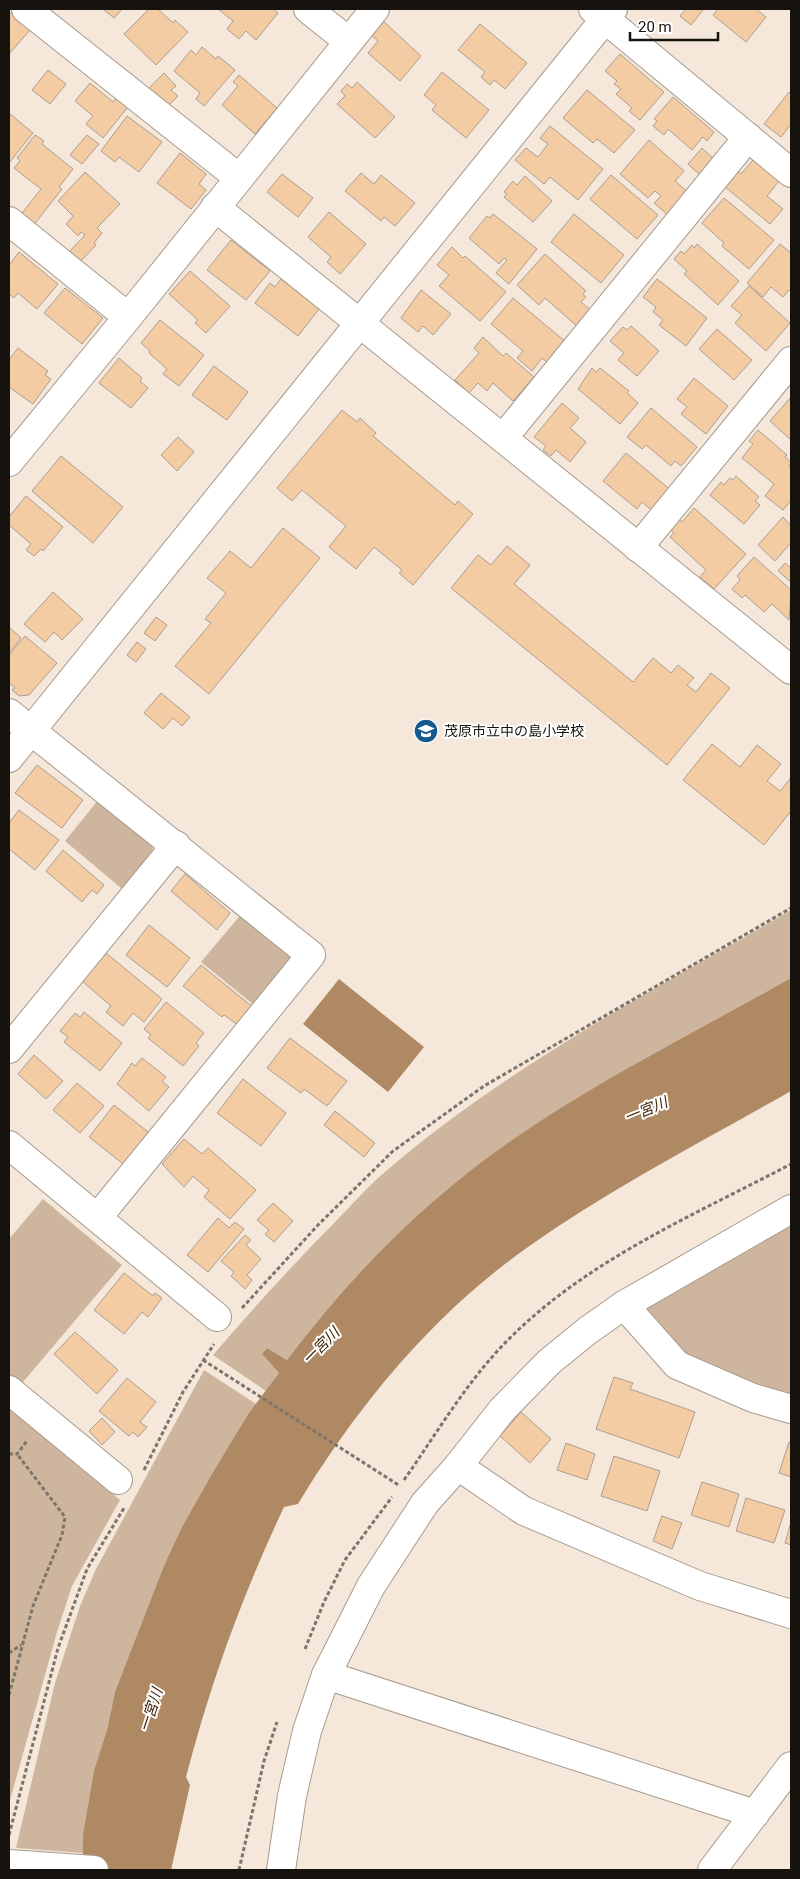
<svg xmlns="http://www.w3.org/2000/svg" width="800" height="1879" viewBox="0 0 800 1879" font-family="Roboto,'Noto Sans JP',sans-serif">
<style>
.green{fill:#ceb69e}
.water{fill:#af8963}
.building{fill:#f4cca4;stroke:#ab9e91}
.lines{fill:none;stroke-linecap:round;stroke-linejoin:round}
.minor-casing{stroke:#a89b8f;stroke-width:30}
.path{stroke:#7d746b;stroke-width:3;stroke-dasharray:4 2.5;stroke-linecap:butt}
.minor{stroke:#fff;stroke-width:28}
.labels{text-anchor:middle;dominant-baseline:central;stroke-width:4;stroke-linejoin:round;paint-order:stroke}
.poi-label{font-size:14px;fill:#16120d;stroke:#fff;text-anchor:start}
.water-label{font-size:15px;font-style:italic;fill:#3f2404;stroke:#fff}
</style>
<rect width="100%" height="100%" fill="#f5e7d9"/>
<g class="green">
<path d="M99,799L151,842L155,860L127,893L65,841Z"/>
<path d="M791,910V978C688,1036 578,1090 483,1162C408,1218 343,1285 287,1360L267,1348L262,1354L279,1373L266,1391L213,1355C252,1309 293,1265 335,1222C352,1205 368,1186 386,1171C508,1066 653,991 791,910Z"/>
<path d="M243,912L293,954V970L260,1010L201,962Z"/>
<path d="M43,1199L122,1265L18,1388L9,1380V1239Z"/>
<path d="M791,1219V1397L715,1371L688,1359L647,1312L650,1302Z"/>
<path d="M204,1370L256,1404L182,1527L115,1692L107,1730L94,1770L83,1834V1853L16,1848L55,1683L80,1606L96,1569Z"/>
<path d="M9,1408L120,1500L72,1586L57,1632L9,1804Z"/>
</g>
<g class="water">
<path d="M791,978V1091C703,1141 611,1188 528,1247C433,1314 358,1405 298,1504L284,1507C242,1596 211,1681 186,1777L190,1785L171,1870H83V1834L94,1770L107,1730L115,1692L164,1566L182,1527L215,1469L249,1413L279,1373L262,1354L267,1348L287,1360C343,1285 408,1218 483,1161C578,1090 688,1036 791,978Z"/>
<path d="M339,979L424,1047L388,1092L303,1024Z"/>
</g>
<g class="building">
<path d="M103,9H122L114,18Z"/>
<path d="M149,9H158L173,23L175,20L188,32L156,65L124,34Z"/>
<path d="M218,9H273L278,13L256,40L246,31L239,39L227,29L233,21Z"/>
<path d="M686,9H704L691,25L680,16Z"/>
<path d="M718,9H756L766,17L746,42L713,15Z"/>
<path d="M9,11L30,30L9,54Z"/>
<path d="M382,20L421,56L400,81L368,53L378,41L370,34Z"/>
<path d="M480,24L527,63L505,89L494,80L490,85L481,77L485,72L458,50Z"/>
<path d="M202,47L216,59L218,56L235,70L204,106L196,99L200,93L174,71L191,50L196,55Z"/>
<path d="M620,54L664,92L640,120L629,111L632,108L616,94L621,89L614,84L617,81L605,71Z"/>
<path d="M48,70L66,84L50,104L32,90Z"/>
<path d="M442,72L489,110L466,138L432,110L436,105L424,95Z"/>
<path d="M164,73L176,86L171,90L178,96L166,108L148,89Z"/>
<path d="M239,75L277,108L255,134L222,105L238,86L233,82Z"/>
<path d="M357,82L395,117L375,138L337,104L345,96L341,91L347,84L352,88Z"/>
<path d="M90,83L113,102L117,97L128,107L103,138L86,124L93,116L75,101Z"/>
<path d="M587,90L635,130L614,153L597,139L593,143L563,118Z"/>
<path d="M789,92L791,94V124L781,137L764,124Z"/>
<path d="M673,97L714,132L707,141L703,137L692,150L668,129L664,135L653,126L657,121L654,119Z"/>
<path d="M9,113L33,133L9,163Z"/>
<path d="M127,116L162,142L139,172L119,157L115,162L101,151Z"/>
<path d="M550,126L603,169L578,200L550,177L544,184L515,160L526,148L538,157L548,144L540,138Z"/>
<path d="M35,135L44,141L42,144L73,169L59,187L62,189L32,227L19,217L41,189L14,168L20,161L17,158Z"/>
<path d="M87,135L99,144L82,164L70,155Z"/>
<path d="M649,140L684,171L675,181L689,193L669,216L654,203L661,196L655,191L648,198L620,174Z"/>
<path d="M702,148L715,160L701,176L688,164Z"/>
<path d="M180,153L206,174L199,184L206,190L191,209L157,183Z"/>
<path d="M753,160L779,181L767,196L783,209L770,224L724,186L737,170L741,174Z"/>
<path d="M85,172L120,204L97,228L102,233L94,243L96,245L80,262L68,253L85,235L81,232L78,236L66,224L73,216L58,201Z"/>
<path d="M361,173L374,184L381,175L415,203L395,226L384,217L381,221L345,191Z"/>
<path d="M282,174L313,198L298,217L267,192Z"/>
<path d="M611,175L658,215L637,239L590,199Z"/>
<path d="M525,176L552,201L533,222L504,197L507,194L504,192L513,181L517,185Z"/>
<path d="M724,198L774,240L749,269L722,246L724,243L702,223Z"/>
<path d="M329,212L366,244L340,274L327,262L331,257L308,237Z"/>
<path d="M493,214L537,249L509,284L496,273L507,260L504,258L499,264L469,238L487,216L490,218Z"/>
<path d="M574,214L624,255L601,283L551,242Z"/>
<path d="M231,240L270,271L246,300L207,270Z"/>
<path d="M697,244L739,281L718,305L684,274L687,271L674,259L681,251L684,254L692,245L694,248Z"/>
<path d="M780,244L791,253V291L789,290L783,297L771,287L763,297L747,283Z"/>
<path d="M452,247L463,258L465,256L506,292L480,321L439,286L449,275L437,265Z"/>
<path d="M19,252L58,284L37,309L18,293L14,298L9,294V265Z"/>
<path d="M545,254L586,291L583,294L586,297L581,302L593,312L579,328L545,298L539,305L517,285Z"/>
<path d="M190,271L230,306L206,333L195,323L198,320L169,294Z"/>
<path d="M281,279L319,309L298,336L255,303L270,283L275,287Z"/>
<path d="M657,279L707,318L686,346L659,325L663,320L653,312L656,307L643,297Z"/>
<path d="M749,286L790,323L766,351L735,323L742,315L731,306Z"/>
<path d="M65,288L103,318L82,344L44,313Z"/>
<path d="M421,290L451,314L433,335L423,326L418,332L401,318Z"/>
<path d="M513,298L566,342L549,364L542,358L532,371L517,358L523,351L491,324Z"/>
<path d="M160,320L204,355L179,386L163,374L167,369L149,353L150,351L141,343Z"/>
<path d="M631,326L659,351L637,376L618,360L624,353L610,341L623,327L627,330Z"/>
<path d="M717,329L752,360L734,380L699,349Z"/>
<path d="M483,337L503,356L506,353L534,377L513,401L493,383L487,391L478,383L469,393L455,380L479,353L474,348Z"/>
<path d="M18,348L48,371L45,375L51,379L33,404L9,387V360Z"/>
<path d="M119,358L142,378L140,381L148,388L131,408L99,383Z"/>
<path d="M214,366L248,392L227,420L192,395Z"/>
<path d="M592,368L596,372L600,368L629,391L627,393L638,403L620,424L578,389Z"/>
<path d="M694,378L728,406L706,434L681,414L687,407L677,399Z"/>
<path d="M791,397V440L770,421Z"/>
<path d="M562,403L579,418L570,428L586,442L570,462L556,450L551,456L543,450L546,446L534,437Z"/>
<path d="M651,408L697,447L681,466L675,461L671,466L646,445L642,449L627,437Z"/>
<path d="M342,410L357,422L360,418L376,433L373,436L455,505L458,501L473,514L413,585L399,573L402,570L374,547L356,569L329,547L346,526L302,490L292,501L277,488Z"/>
<path d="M758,430L787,455L785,457L791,462L789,466L791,468V501L783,510L765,496L774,484L742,458L753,444L749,441Z"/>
<path d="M178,437L194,452L177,471L161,455Z"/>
<path d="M626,453L673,492L656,514L642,502L637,509L603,481Z"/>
<path d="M61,456L123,507L93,543L32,491Z"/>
<path d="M736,476L759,497L755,501L760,505L744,524L710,495L721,482L724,485L730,478L733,480Z"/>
<path d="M26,496L63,527L43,551L41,549L34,556L26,550L31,544L9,525V517Z"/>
<path d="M694,508L746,554L714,589L700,577L706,570L670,537L674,533L668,527L677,517L682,522Z"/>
<path d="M783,517L791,526V543L775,561L758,545Z"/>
<path d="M283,528L320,558L209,694L175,666L211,623L205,619L226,593L207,578L230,551L251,568Z"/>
<path d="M507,546L530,565L514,584L633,682L653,658L671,673L678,665L694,678L687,685L696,692L711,673L730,688L667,765L451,588L478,555L491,565Z"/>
<path d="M754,557L791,590L789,620L772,604L764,612L745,595L742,598L732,589L740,580L737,576Z"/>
<path d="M785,563L791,568V582L778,571Z"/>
<path d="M53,592L83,619L62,640L54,632L45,642L24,624Z"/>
<path d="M156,617L167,625L155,641L144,633Z"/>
<path d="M9,627L21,638L9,653Z"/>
<path d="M25,636L57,663L29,695L19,696L12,690L15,688L9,683V655Z"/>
<path d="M137,642L146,649L136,662L127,655Z"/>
<path d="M161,693L190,717L182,726L173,718L163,729L144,713Z"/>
<path d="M712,744L740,767L757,745L781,764L767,781L780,791L790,779L791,781V811L764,845L683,780Z"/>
<path d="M37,765L83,800L62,828L15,793Z"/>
<path d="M19,810L59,840L35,870L9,849V823Z"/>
<path d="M63,850L104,885L97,894L92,890L82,902L46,871Z"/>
<path d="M185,874L230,913L217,930L171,891Z"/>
<path d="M149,925L190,958L167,987L126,955Z"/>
<path d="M106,953L162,999L144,1022L133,1013L123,1026L106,1012L111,1006L82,981Z"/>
<path d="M201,965L254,1008L238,1025L224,1015L222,1017L183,986Z"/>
<path d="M166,1002L204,1033L196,1043L199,1046L183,1066L148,1038L151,1035L144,1029Z"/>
<path d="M84,1012L122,1043L100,1071L64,1042L68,1037L60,1031L75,1013L80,1017Z"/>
<path d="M290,1038L347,1081L327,1106L304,1089L301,1093L267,1068Z"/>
<path d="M34,1055L63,1081L46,1099L18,1074Z"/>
<path d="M142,1058L166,1077L162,1081L169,1087L149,1111L117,1084L132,1063L135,1066Z"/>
<path d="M243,1079L286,1113L261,1146L217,1113Z"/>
<path d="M77,1083L104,1106L80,1133L53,1110Z"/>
<path d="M114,1105L152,1135L127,1167L89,1137Z"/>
<path d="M335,1111L375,1143L364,1157L324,1125Z"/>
<path d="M184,1139L202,1154L208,1148L256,1190L230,1219L204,1197L209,1190L193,1176L184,1187L162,1164Z"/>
<path d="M273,1203L293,1221L274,1242L265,1234L269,1230L257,1220Z"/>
<path d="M218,1218L229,1228L235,1222L244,1229L208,1272L187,1255Z"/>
<path d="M245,1235L251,1240L246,1245L261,1259L247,1275L252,1280L245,1289L231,1276L234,1272L221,1261Z"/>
<path d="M124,1273L153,1296L155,1293L162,1298L148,1317L142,1312L124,1334L94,1310Z"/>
<path d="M75,1332L118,1370L97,1394L54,1354Z"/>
<path d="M614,1377L633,1383L630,1389L695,1412L679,1458L596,1429Z"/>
<path d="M127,1378L156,1402L140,1422L147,1427L138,1437L133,1432L129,1436L99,1411Z"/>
<path d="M521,1412L551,1439L530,1463L500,1436Z"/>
<path d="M102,1418L115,1432L102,1445L89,1431Z"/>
<path d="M789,1442L791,1443V1477L779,1473Z"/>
<path d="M566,1443L595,1454L587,1480L557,1470Z"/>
<path d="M614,1456L660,1471L647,1511L601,1496Z"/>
<path d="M702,1482L739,1494L729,1527L691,1515Z"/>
<path d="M746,1498L785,1510L774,1543L736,1531Z"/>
<path d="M662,1516L682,1523L672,1549L653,1541Z"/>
<path d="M791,1522V1545L785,1543Z"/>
</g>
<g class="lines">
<g class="minor-casing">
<g id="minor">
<path d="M26,9L239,178"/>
<path d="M308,9L348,41"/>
<path d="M593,9L791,173"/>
<path d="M215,207L791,670"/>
<path d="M9,221L128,317"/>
<path d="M504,437L748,137"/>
<path d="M9,462L128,317L375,9"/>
<path d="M638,548L791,361"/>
<path d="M9,713L311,955L98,1217"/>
<path d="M9,758L613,9"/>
<path d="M9,1049L176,845"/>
<path d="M9,1145L217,1317"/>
<path d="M624,1305L677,1365L753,1398L791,1409"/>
<path d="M9,1390L118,1480"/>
<path d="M458,1466L524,1511L700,1586L791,1614"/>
<path d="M326,1675L755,1814"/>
<path d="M9,1864L94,1870"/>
<path d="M281,1870L292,1796L307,1731L326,1675L371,1586L425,1503L458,1466L502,1410L549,1362L587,1331L624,1305L791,1209"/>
<path d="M712,1870L791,1766"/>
</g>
</g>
<g class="path">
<path d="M242,1308L318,1225L393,1151L484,1086L791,908"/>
<path d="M203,1360L400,1486"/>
<path d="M9,1454H17L27,1441"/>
<path d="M144,1470L183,1392L214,1344"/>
<path d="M404,1480C439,1430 470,1376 514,1334C592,1258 696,1214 791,1164"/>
<path d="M305,1649L324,1602L345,1560L392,1497"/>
<path d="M9,1653L21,1645"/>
<path d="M9,1695L33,1606L62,1535L65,1517L17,1454"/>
<path d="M9,1835L58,1648L87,1569L124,1508"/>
<path d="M239,1870L264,1761L277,1722"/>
</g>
<use href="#minor" class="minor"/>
</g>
<defs>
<g id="school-disc" transform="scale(1.25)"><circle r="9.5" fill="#135a8e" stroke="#fff"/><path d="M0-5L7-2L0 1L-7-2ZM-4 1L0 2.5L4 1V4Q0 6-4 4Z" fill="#fff"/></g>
</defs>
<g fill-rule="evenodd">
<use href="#school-disc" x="426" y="731"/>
</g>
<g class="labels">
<g class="poi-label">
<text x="444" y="731">茂原市立中の島小学校</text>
</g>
<g class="water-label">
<text transform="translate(646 1110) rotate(-22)">一宮川</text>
<text transform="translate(321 1346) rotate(-45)">一宮川</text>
<text transform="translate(151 1710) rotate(-72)">一宮川</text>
</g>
</g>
<rect width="800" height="1879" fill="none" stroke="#16120d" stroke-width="20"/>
<path d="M630 32v8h88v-8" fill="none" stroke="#16120d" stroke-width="2.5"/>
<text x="638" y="32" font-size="15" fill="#16120d" stroke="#ffffff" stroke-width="4" paint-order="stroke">20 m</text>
</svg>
